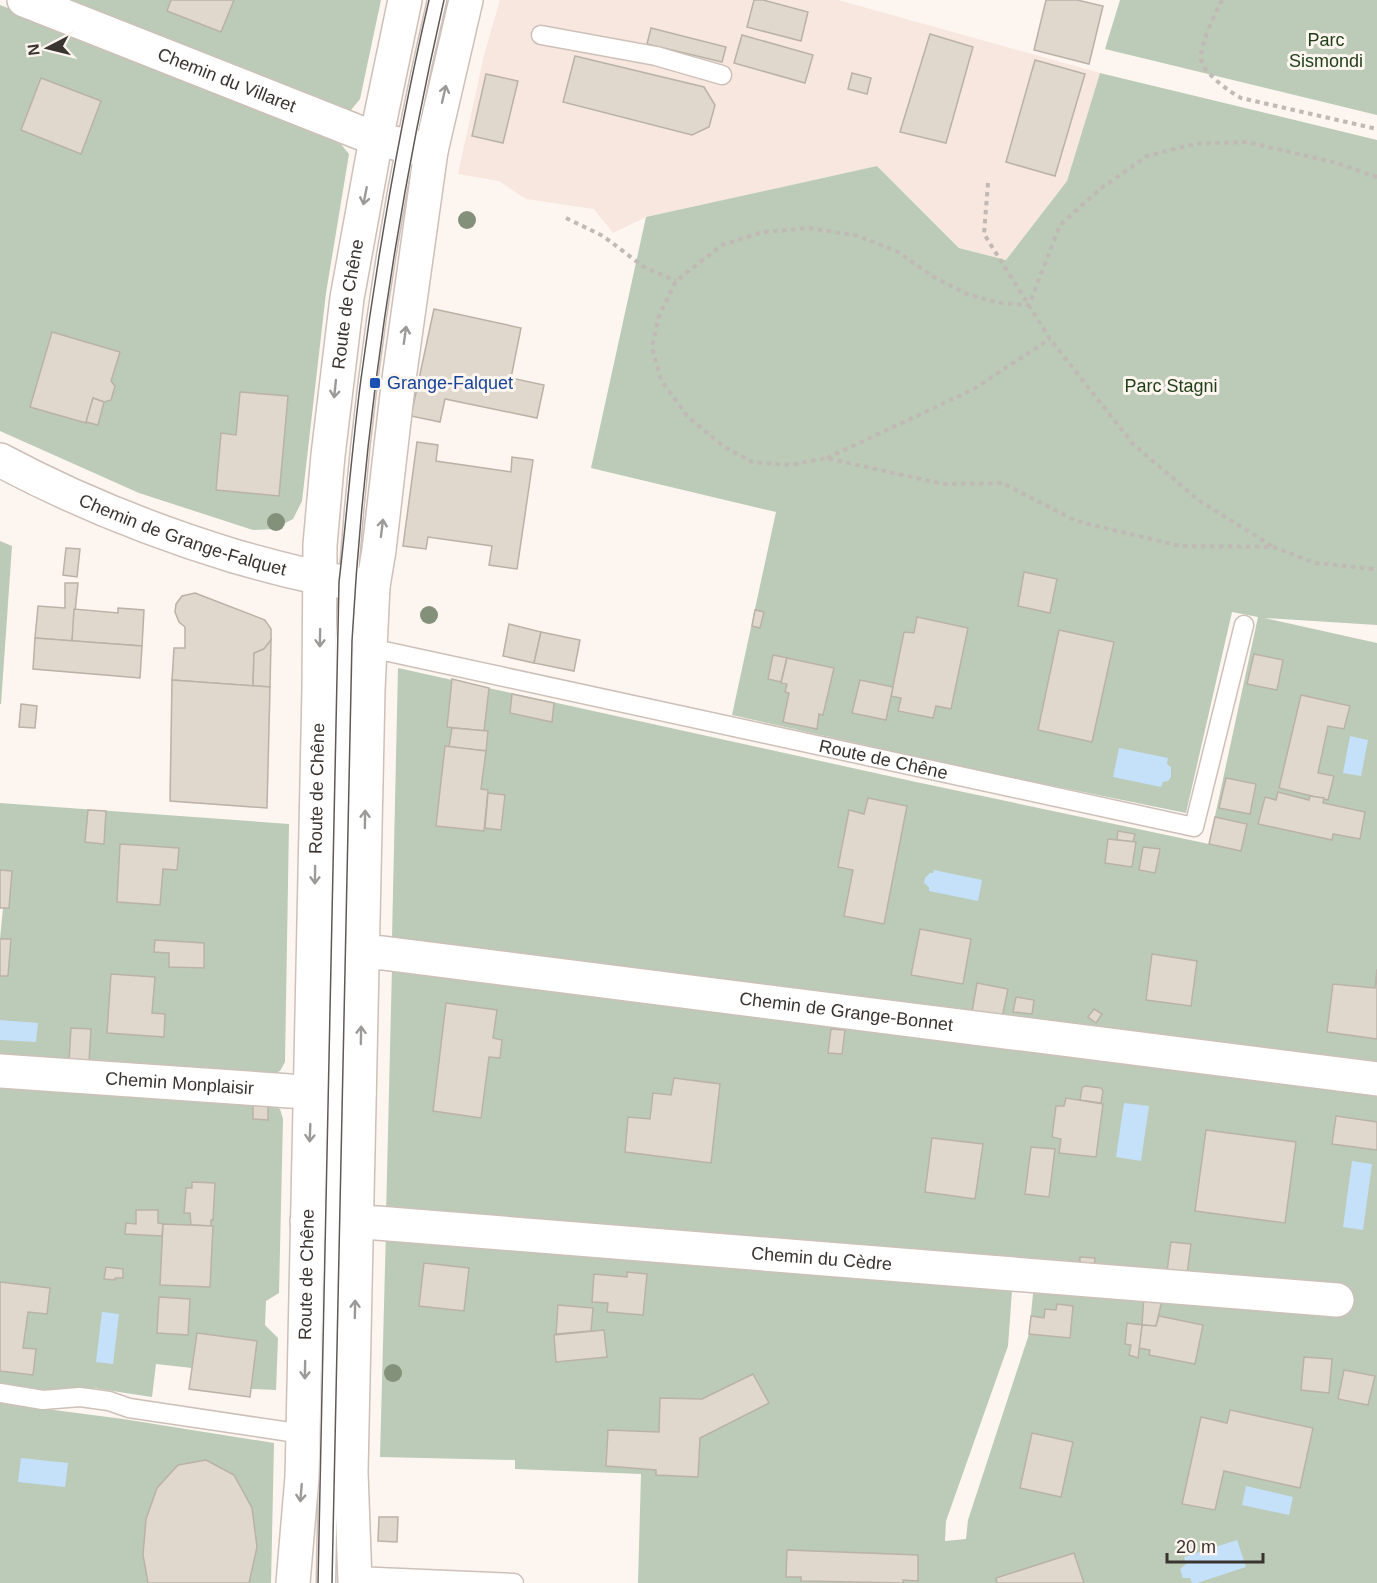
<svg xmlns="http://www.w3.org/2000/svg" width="1377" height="1583" viewBox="0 0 1377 1583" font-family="Helvetica,sans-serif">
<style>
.built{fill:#f8e7de}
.green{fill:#bbcbb7}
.water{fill:#c5e1f9}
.building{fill:#e0d8cc;stroke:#bab2a7;stroke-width:1.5}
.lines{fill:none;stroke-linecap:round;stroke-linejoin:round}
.service-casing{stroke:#cdc0b8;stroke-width:21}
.minor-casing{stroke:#cdc0b8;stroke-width:36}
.secondary-casing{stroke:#cdc0b8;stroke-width:36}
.path{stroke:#c1b9b5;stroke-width:4;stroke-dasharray:4.5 4.5;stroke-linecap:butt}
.service{stroke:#fff;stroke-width:18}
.minor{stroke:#fff;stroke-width:33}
.secondary{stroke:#fff;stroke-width:33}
.tram{stroke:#605956;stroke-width:1.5}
.tree{fill:#84917a}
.oneway{stroke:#9c9a98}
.transit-dot{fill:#1a4fb4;stroke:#fdf5f0;stroke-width:2}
.labels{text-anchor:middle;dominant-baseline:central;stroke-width:6;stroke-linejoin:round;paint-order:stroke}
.park-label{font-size:18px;fill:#214019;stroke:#fdf5f0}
.street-label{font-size:18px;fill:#3a3431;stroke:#fdf5f0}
.transit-label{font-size:18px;fill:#164399;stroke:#fdf5f0;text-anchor:start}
</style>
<rect width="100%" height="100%" fill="#fdf5f0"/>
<path class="built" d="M500,0H838L1100,73L1067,181L1006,260L960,248L877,166L646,217L613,233L594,209L526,199L499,181L458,174L484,55Z"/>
<g class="green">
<path d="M53,0H381L360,99L351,110H338Z"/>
<path d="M1120,0H1377V115L1105,49Z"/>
<path d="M0,5L330,131L349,154L326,293L302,501L293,519L274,529L253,530L139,493L0,431Z"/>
<path d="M1100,73L1377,140V625L1264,618L1377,643V1068L397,942L392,937L398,668L916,782L1209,844L1258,617L1232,612L1186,813L975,770L732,715L776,512L591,468L646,217L877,166L959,248L1006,260L1067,181Z"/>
<path d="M0,541L12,546L1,704H0Z"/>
<path d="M0,803L289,824L285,1062L280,1071L269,1076L0,1054V939L3,908H0Z"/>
<path d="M392,967L1377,1093V1583H638L641,1474L515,1469V1460L380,1457L386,1230L995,1279L1012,1291L1008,1346L946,1521L945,1541L966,1539L968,1520L1029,1334L1034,1284L1341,1308L1343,1294L386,1215Z"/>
<path d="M0,1084L272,1105L280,1109L283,1119L279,1293L266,1301L265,1325L278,1338L276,1390L251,1389L257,1341L197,1333L192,1368L156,1364L152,1397L93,1388L39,1390L0,1384Z"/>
<path d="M0,1403L123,1419L274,1443L271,1583H0Z"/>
</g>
<g class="water">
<path d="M1350,736L1368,740L1361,776L1343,773Z"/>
<path d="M1119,748L1168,758L1167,764L1171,767V777L1168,781L1163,782L1161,787L1113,777Z"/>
<path d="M934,870L982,880L978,901L929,891V887L924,883L925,878L930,873H933Z"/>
<path d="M0,1020L38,1023L36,1042L0,1040Z"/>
<path d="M1124,1103L1149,1106L1141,1161L1116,1157Z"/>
<path d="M1352,1161L1372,1164L1363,1230L1343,1227Z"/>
<path d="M102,1312L119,1314L113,1364L96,1362Z"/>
<path d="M21,1458L68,1463L65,1487L18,1482Z"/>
<path d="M1246,1486L1293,1497L1289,1515L1242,1505Z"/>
<path d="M1237,1540L1246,1567L1197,1583H1192L1190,1578H1183L1180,1569L1186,1564L1184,1557Z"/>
</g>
<g class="building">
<path d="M171,0H234L221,32L167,11Z"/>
<path d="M754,0H763L808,12L801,41L747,27Z"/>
<path d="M1046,0H1077L1103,6L1089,64L1034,50Z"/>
<path d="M651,28L726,47L722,62L647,44Z"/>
<path d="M930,34L973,47L946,143L900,132Z"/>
<path d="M742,35L813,55L805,83L734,63Z"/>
<path d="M575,56L704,87L715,105L709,127L692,135L563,102Z"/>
<path d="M1035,60L1085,74L1055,176L1006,162Z"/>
<path d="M852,73L871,78L867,94L848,89Z"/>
<path d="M486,74L518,81L503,143L472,136Z"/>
<path d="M41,78L101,101L81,154L21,130Z"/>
<path d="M434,309L521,328L511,378L544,385L537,418L445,399L440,422L411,416Z"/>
<path d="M52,332L120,352L111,381L115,386L111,400L104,402L93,398L86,423L30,407Z"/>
<path d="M240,392L288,396L279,496L216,490L221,433L236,435Z"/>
<path d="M93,398L104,402L98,425L86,422Z"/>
<path d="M417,442L438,445L436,461L511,472L512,457L533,460L517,569L489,565L492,546L428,537L426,549L403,546Z"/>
<path d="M66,548L80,549L77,577L63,575Z"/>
<path d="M1024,572L1057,579L1050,613L1018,606Z"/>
<path d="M65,583H78L72,641L35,638L38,606L65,608Z"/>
<path d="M195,593L265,620L271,629V640L264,649L254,653L253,686L172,680L174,648H185V627L179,622L175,612L176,604L182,596Z"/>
<path d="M118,608L144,610L142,646L72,641L74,609L118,613Z"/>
<path d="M755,610L764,612L760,628L752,626Z"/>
<path d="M917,617L968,628L951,709L936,706L933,718L898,711L901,698L891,696L904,632L914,633Z"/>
<path d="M509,624L541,632L534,663L503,656Z"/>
<path d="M1059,630L1114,642L1092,742L1038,730Z"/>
<path d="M541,632L580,640L574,671L534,663Z"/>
<path d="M35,638L142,646L140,678L33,669Z"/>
<path d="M271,640L270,687L253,686L254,653L264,649Z"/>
<path d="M1254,654L1283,660L1277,690L1247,684Z"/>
<path d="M773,655L787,658L781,682L768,679Z"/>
<path d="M787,658L834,668L823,715L819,714L817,729L783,722L789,693L785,692L787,684L781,683Z"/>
<path d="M452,679L489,688L484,731L447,727Z"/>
<path d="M172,680L270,687L267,808L170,801Z"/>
<path d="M860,680L893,687L886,720L852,713Z"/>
<path d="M512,694L554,703L552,722L510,713Z"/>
<path d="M1301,695L1350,706L1344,729L1328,726L1318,773L1334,776L1328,800L1279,788Z"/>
<path d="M21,704L37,706L35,728L19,727Z"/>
<path d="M452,728L488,731L486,751L449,747Z"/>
<path d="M445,746L486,751L481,789L488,790L484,831L436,826Z"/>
<path d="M1226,778L1256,784L1250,814L1219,808Z"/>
<path d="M1278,792L1309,800L1310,796L1324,798L1323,803L1365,812L1360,839L1333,834L1332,840L1258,824L1265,797L1276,800Z"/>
<path d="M488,793L505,795L501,830L485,828Z"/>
<path d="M868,798L907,806L884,924L844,916L853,870L838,867L849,810L864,814Z"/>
<path d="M88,810L106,811L104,844L85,842Z"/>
<path d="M1215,817L1247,824L1241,851L1209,844Z"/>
<path d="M1118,831L1135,834L1133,842L1117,840Z"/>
<path d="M1108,839L1136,842L1132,867L1105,863Z"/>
<path d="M120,844L179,848L177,870L163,869L160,905L117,902Z"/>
<path d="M1143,847L1160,849L1155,873L1139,870Z"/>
<path d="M0,870L12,871L9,908H0Z"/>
<path d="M920,929L971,939L963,984L911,975Z"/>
<path d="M0,939H11L8,976H0Z"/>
<path d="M155,940L204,943V968L169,967V953L154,952Z"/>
<path d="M1152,954L1197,961L1191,1006L1146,1000Z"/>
<path d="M1377,969V1039L1327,1032L1333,984L1375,988Z"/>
<path d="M111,974L155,977L152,1013L165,1014L164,1037L107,1033Z"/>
<path d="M977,983L1008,989L1002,1018L972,1012Z"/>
<path d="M1016,997L1034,1000L1032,1014L1013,1012Z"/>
<path d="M446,1003L497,1010L493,1038L502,1040L500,1058L489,1057L481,1118L433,1111Z"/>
<path d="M1094,1009L1102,1014L1096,1023L1088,1017Z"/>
<path d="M71,1028L91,1029L89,1062L69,1061Z"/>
<path d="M831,1029L845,1030L842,1054L828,1053Z"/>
<path d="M674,1078L720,1084L711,1163L625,1152L628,1117L650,1119L653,1093L671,1095Z"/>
<path d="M1085,1086L1101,1088L1103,1091L1101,1103L1080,1100L1082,1088Z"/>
<path d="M1066,1098L1103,1104L1096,1157L1059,1153L1061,1139L1052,1137L1056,1106H1064Z"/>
<path d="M253,1104L268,1105V1120L253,1119Z"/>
<path d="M1336,1116L1377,1122V1150L1332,1144Z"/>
<path d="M1206,1130L1296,1142L1285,1223L1195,1211Z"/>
<path d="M932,1138L983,1144L975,1199L925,1192Z"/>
<path d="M1031,1147L1055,1149L1049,1197L1025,1194Z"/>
<path d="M192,1182L215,1183L213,1220H211V1226L191,1225L190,1213H184L186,1188H192Z"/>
<path d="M136,1210H158V1223L163,1224L162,1236L125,1234L126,1223L136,1224Z"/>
<path d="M163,1224L213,1226L210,1287L160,1285Z"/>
<path d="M1171,1242L1191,1244L1187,1274L1167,1271Z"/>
<path d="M1080,1257L1095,1258L1094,1269L1080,1267Z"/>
<path d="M424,1263L469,1268L464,1311L419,1306Z"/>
<path d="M106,1267L123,1269V1278H115V1280L104,1279Z"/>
<path d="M627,1272L647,1274L643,1315L607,1312L608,1303L592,1302L594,1274L627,1277Z"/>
<path d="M0,1282L50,1288L47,1314L28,1312L23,1348L36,1349L33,1375L0,1371Z"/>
<path d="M1144,1295L1163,1296L1156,1326L1142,1325Z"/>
<path d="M159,1297L190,1299L188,1335L157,1333Z"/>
<path d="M1057,1304L1073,1306L1070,1338L1029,1334L1031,1316L1044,1318L1045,1309L1056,1310Z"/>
<path d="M558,1305L593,1308L591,1331L556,1334Z"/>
<path d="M1159,1316L1203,1325L1195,1364L1149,1355L1150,1350L1139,1348L1142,1325L1156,1326Z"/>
<path d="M1127,1323L1142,1325L1138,1358L1129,1355L1131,1345L1125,1344Z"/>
<path d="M604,1330L607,1357L556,1362L554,1335Z"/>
<path d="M197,1333L257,1341L250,1397L189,1389Z"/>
<path d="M1304,1357L1332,1359L1329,1393L1301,1390Z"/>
<path d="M1344,1370L1375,1376L1368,1405L1338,1399Z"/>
<path d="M753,1374L769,1403L700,1438L698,1477L656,1475V1470L606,1466L608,1430L659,1432L660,1398L702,1399Z"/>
<path d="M1230,1410L1313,1428L1300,1488L1224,1471L1215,1510L1182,1504L1201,1417L1227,1423Z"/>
<path d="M1032,1433L1073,1442L1061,1497L1020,1488Z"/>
<path d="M206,1460L234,1475L252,1508L257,1547L249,1583H148L143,1555L146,1519L157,1488L178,1465Z"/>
<path d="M379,1517H398L397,1542L378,1541Z"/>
<path d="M787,1550L918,1555V1581L903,1580V1583L801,1581V1577H786Z"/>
<path d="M1074,1553L1084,1583H997L996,1578Z"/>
</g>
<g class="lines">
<g class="service-casing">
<g id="service">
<path d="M541,35L656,56L722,75"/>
<path id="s1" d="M369,650L389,652L1194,827L1244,625"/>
<path d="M0,1393L43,1400L80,1397L109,1401L129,1408L303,1434"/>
<path d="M355,1576L514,1583"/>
<path d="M326,1583L343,689C351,457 384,226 437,0"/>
</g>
</g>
<g class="minor-casing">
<g id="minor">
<path id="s2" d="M24,0L376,139L431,151"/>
<path id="s3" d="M0,460C75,500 152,531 234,556C280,569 325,581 373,586"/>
<path id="s4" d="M314,950L383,953L1377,1079"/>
<path id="s5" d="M0,1071L290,1091L359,1094"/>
<path id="s6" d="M307,1221L377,1223L1337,1300"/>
</g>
</g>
<g class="secondary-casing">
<g id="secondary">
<path id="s7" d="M293,1583L302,1477L303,1434L319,689L320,545L328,455L347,298L376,139L405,0"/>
<path d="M355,1583L351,1472L368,690L373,586L379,550L398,386L431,151L466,0"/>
</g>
</g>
<g class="path">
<path d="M1222,0C1215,14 1200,44 1201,59C1201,71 1231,93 1241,98L1377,129"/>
<path d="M1377,177L1337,163L1247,142L1194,144L1147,156L1100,189L1060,225L1029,305L1001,303L969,295L932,276L898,252L859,236L809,228L763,232L722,245L676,281L659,316L652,347L661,380L687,416L723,446L752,462L791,465L826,458L943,484L1002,483L1076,521L1180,546L1273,547L1315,563L1374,569L1377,568"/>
<path d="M988,183L984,234L1050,339L1133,444L1198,500L1272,546"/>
<path d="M566,218L603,236L644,267L676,281"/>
<path d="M827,458L972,390L1050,339"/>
</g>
<use href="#service" class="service"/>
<use href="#minor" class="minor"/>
<use href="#secondary" class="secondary"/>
<g class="tram">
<path d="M318,1583L339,582C347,514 352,447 361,379C378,252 400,125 429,0"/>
<path d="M332,1583L352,641C364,424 396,211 444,0"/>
</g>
</g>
<g class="tree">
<circle cx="467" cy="220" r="9"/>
<circle cx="276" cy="522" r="9"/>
<circle cx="429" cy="615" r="9"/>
<circle cx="393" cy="1373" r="9"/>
</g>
<defs><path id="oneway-shaft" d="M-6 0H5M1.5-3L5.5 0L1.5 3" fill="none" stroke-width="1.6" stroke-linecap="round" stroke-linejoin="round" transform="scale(1.5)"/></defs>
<g class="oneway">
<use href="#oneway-shaft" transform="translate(444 94) rotate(-77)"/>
<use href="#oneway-shaft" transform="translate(365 196) rotate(101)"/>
<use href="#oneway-shaft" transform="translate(405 335) rotate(-82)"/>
<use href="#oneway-shaft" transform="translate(335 389) rotate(96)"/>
<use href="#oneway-shaft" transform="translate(382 528) rotate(-83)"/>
<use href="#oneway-shaft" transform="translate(320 638) rotate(91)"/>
<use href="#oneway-shaft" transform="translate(365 819) rotate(-89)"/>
<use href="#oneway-shaft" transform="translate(315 875) rotate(91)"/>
<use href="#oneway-shaft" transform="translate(361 1035) rotate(-89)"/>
<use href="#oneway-shaft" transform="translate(310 1133) rotate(92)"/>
<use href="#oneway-shaft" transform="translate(355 1309) rotate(-89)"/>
<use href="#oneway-shaft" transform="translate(305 1370) rotate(91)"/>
<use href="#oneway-shaft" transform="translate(301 1493) rotate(95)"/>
</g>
<rect class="transit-dot" x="369" y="377" width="12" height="12" rx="3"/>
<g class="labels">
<g class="park-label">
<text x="1326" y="40">Parc<tspan x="1326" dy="21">Sismondi</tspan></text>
<text x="1171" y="386">Parc Stagni</text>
</g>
<g class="street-label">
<text stroke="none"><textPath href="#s2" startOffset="218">Chemin du Villaret</textPath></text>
<text stroke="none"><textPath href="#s7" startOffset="1281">Route de Chêne</textPath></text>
<text stroke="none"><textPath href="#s3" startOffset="198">Chemin de Grange-Falquet</textPath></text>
<text stroke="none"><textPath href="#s1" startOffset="526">Route de Chêne</textPath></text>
<text stroke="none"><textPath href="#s7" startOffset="795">Route de Chêne</textPath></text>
<text stroke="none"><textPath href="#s4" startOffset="536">Chemin de Grange-Bonnet</textPath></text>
<text stroke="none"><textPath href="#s5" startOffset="180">Chemin Monplaisir</textPath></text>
<text stroke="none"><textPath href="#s6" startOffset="516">Chemin du Cèdre</textPath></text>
<text stroke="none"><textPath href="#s7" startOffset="309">Route de Chêne</textPath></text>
</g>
<g class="transit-label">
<text x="387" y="383">Grange-Falquet</text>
</g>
</g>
<g transform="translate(48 48) rotate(263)" stroke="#fdf5f0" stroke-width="4.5" paint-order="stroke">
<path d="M0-4.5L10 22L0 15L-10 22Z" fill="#3a3431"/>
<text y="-9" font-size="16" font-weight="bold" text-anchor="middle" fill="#3a3431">N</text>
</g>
<path d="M1167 1553v9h96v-9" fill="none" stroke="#3a3431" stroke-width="3"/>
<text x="1176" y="1553" font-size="18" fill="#3a3431" stroke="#fdf5f0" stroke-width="4.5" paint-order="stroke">20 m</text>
</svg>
